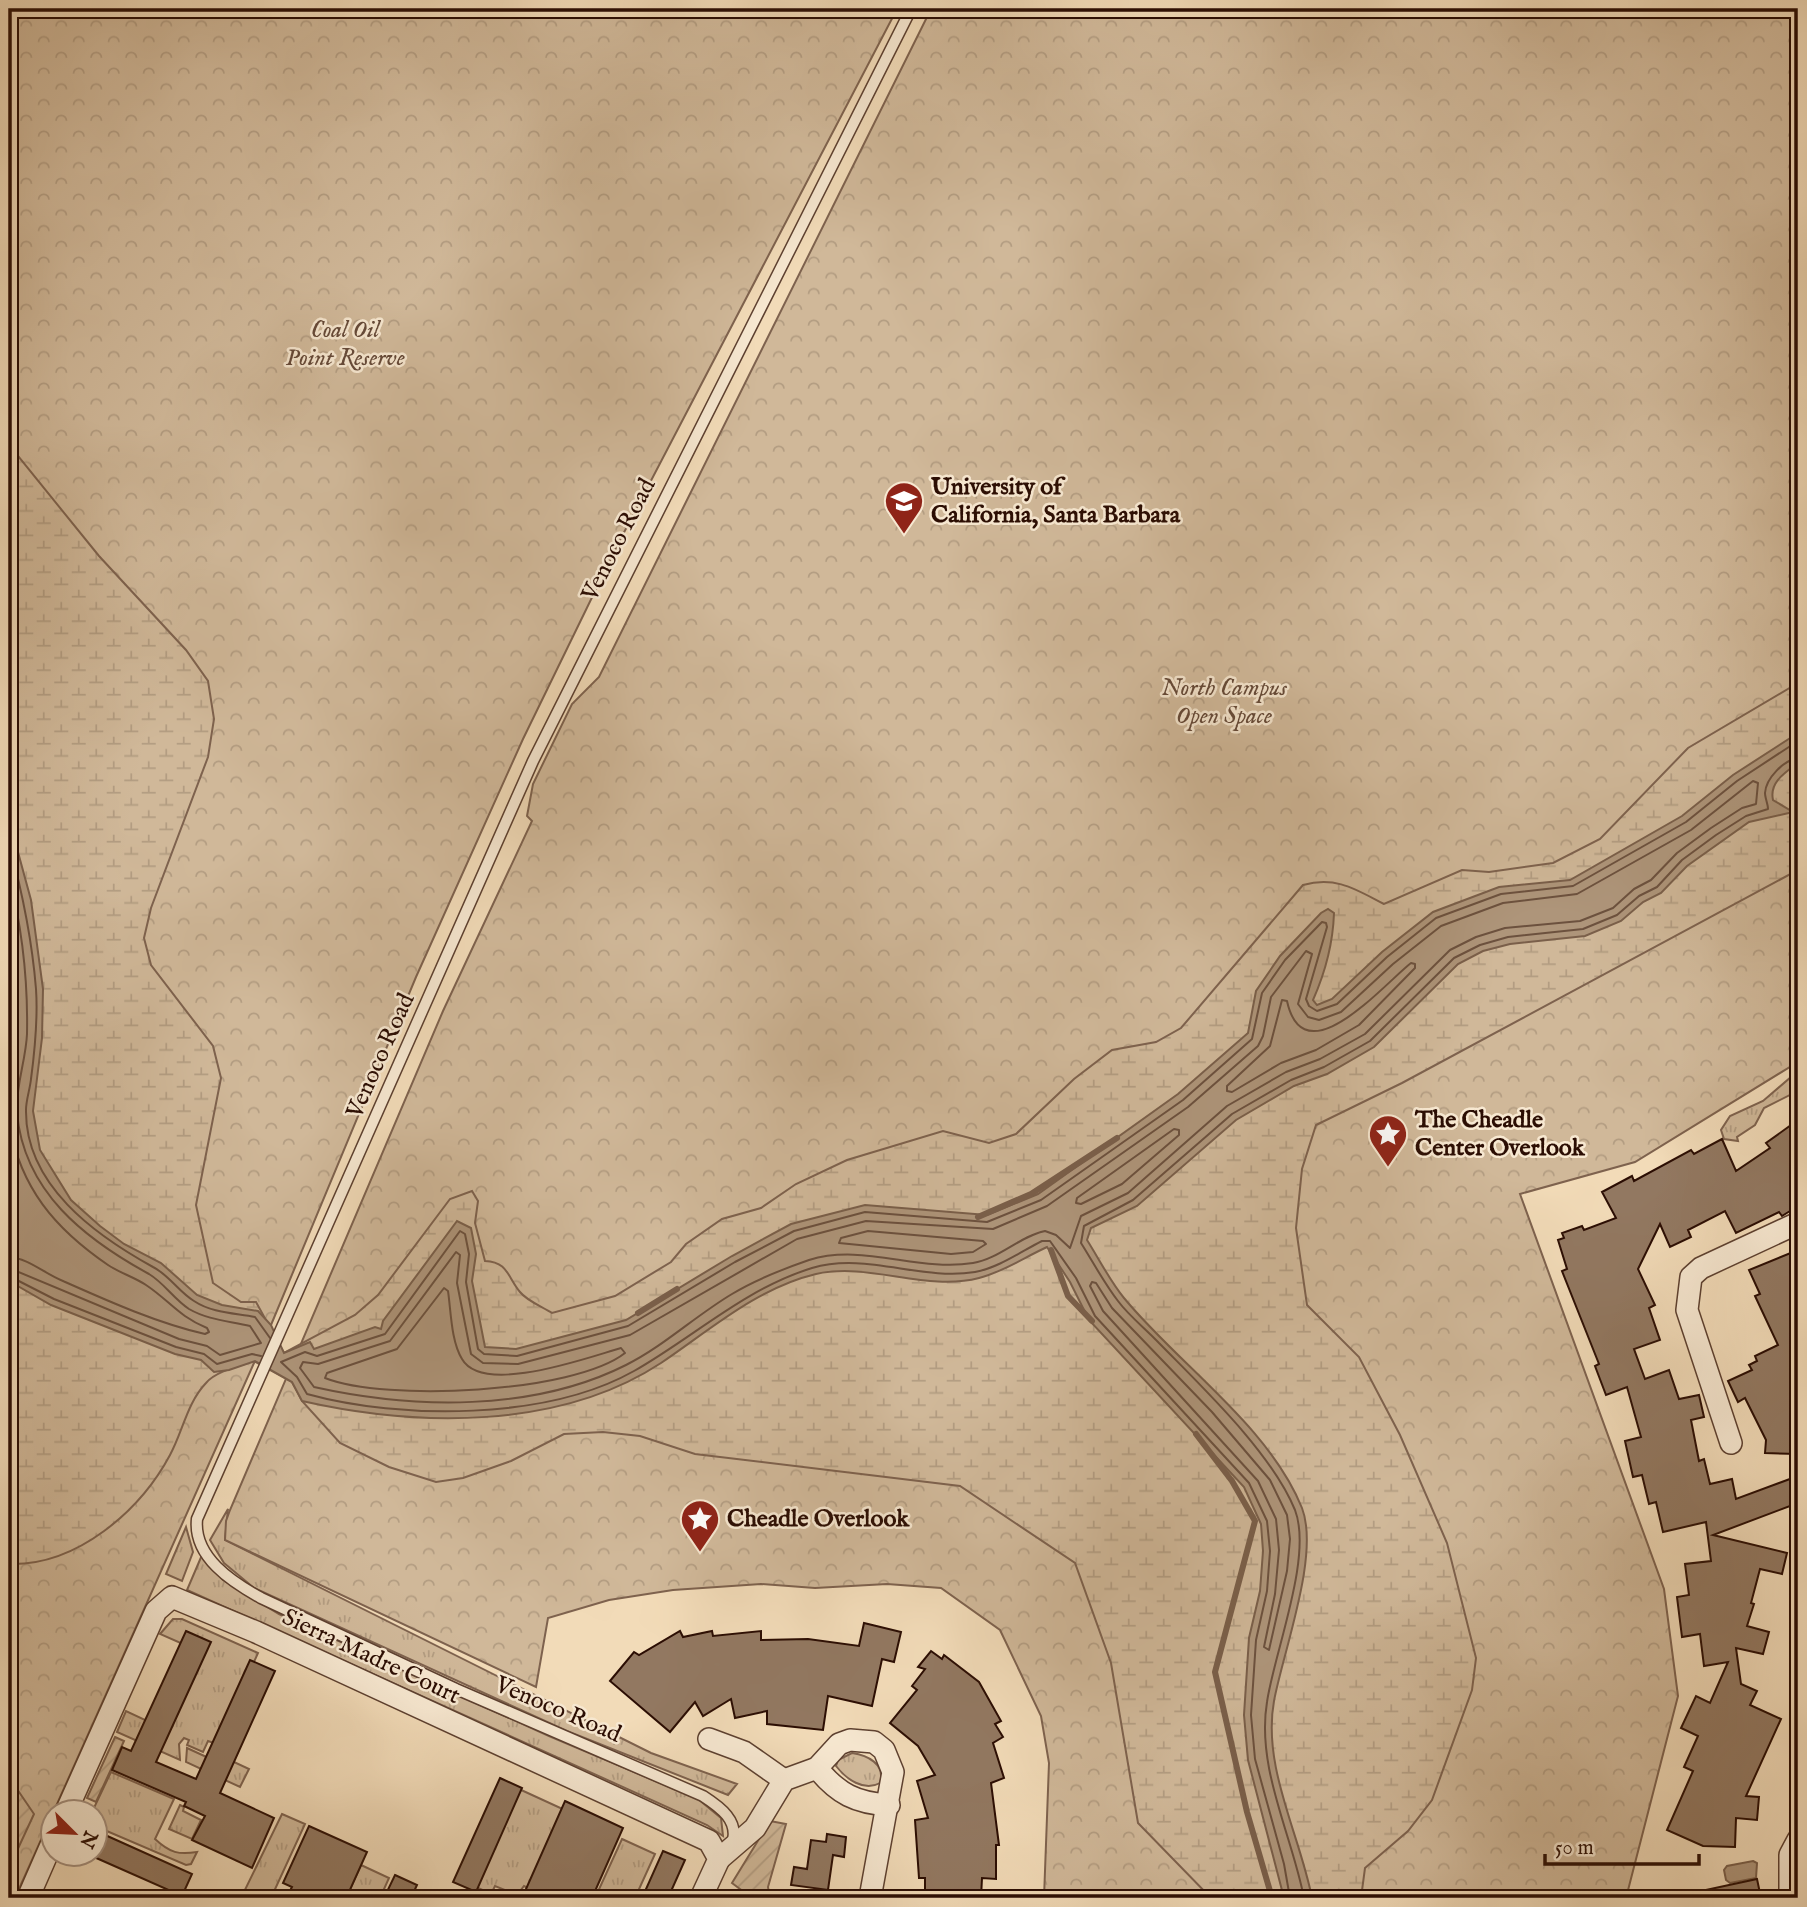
<svg xmlns="http://www.w3.org/2000/svg" width="1807" height="1907" viewBox="0 0 1807 1907" font-family="'IM FELL English',serif">
<style>
.grass{fill:url(#grass-tufts);stroke:#7e624e;stroke-width:2}
.forest{fill:url(#forest-crowns);stroke:#7e624e;stroke-width:2}
.wetland{fill:url(#wetland-marsh);stroke:#7e624e;stroke-width:2}
.garden{fill:url(#garden-furrows);stroke:#7e624e;stroke-width:2}
.water{fill:#ae957a;stroke:#7a5f4a;stroke-width:2}
.lines{fill:none;stroke-linecap:round;stroke-linejoin:round}
.shore{stroke:#6c513e;stroke-width:2}
.stream{stroke:#7a5f4a;stroke-width:6}
.building{fill:#927861;stroke:#2b0d03;stroke-width:2}
.service-casing{stroke:#5d4030;stroke-width:13}
.minor-casing{stroke:#5d4030;stroke-width:24}
.service{stroke:#f7e8d1;stroke-width:10}
.minor{stroke:#f7e8d1;stroke-width:21}
.labels{text-anchor:middle;dominant-baseline:central;stroke-width:5;stroke-linejoin:round;paint-order:stroke}
.park-label{font-size:24px;font-style:italic;fill:#654938;stroke:#f7e8d1}
.poi-label{font-size:24px;font-weight:bold;fill:#2b0d03;stroke:#f7e8d1;text-anchor:start}
.street-label{font-size:24px;fill:#2b0d03;stroke:#f7e8d1}
</style>
<defs>
<pattern id="grass-tufts" width="24" height="20" patternUnits="userSpaceOnUse" patternTransform="scale(1.75)"><rect width="24" height="20" fill="#d0b899"/><path d="M3 7l-1-3M5 7V3M7 7l1-3M15 17l-1-3M17 17v-4M19 17l1-3" fill="none" stroke="#b39d82"/></pattern>
<pattern id="forest-crowns" width="20" height="18" patternUnits="userSpaceOnUse" patternTransform="scale(1.75)"><rect width="20" height="18" fill="#d0b899"/><path d="M2 6a3 3 0 1 1 6 0M12 15a3 3 0 1 1 6 0" fill="none" stroke="#b39d82"/></pattern>
<pattern id="wetland-marsh" width="20" height="14" patternUnits="userSpaceOnUse" patternTransform="scale(1.75)"><rect width="20" height="14" fill="#d0b899"/><path d="M1 5h8M5 5V1M11 12h8M15 12V8" fill="none" stroke="#b39d82"/></pattern>
<pattern id="garden-furrows" width="10" height="10" patternUnits="userSpaceOnUse" patternTransform="scale(1.75)"><rect width="10" height="10" fill="#d0b899"/><path d="M-1 1l2-2M0 10L10 0M9 11l2-2" fill="none" stroke="#b39d82"/></pattern>
</defs>
<rect width="100%" height="100%" fill="#f2dbb8"/>
<filter id="stains"><feTurbulence type="fractalNoise" baseFrequency=".00286" numOctaves="4"/><feColorMatrix values="0 0 0 0 .2 0 0 0 0 .09 0 0 0 0 .02 0 0 0 .5 -.17"/></filter>
<radialGradient id="worn" r=".72"><stop offset=".6" stop-color="#630" stop-opacity="0"/><stop offset="1" stop-color="#630" stop-opacity=".3"/></radialGradient>
<g class="grass">
<path d="M1798,1071V1091L1764,1108L1755,1125L1737,1137L1738,1141L1724,1139L1721,1130L1730,1116L1763,1101Z"/>
<path d="M228,1509L225,1540L651,1753L737,1784L728,1795L567,1731L254,1588L224,1563L210,1540Z"/>
<path d="M186,1527L193,1552L182,1581L166,1574Z"/>
<path d="M202,1555L223,1580L279,1614L549,1736L698,1799L721,1818L723,1836L707,1825L187,1590Z"/>
<path d="M173,1619H182L258,1653L217,1744L208,1741L203,1752L187,1745L189,1740L184,1738L179,1744L180,1760L117,1732L126,1711L147,1721L183,1644L160,1634Z"/>
<path d="M187,1748L228,1767L232,1761L249,1769L240,1787L186,1762Z"/>
<path d="M852,1753C867,1755 886,1764 880,1783C864,1792 846,1779 836,1766L838,1760Z"/>
<path d="M111,1772L174,1799L155,1839C170,1853 179,1855 197,1852L191,1864L186,1865L95,1826L92,1812Z"/>
<path d="M519,1789L567,1811L532,1890L524,1886L517,1895L495,1886L491,1894L476,1887Z"/>
<path d="M180,1805L184,1807L183,1811L201,1820L192,1839L169,1829Z"/>
<path d="M282,1814L305,1824L271,1898H241Z"/>
<path d="M622,1839L655,1854L635,1898H595Z"/>
<path d="M361,1865L389,1878L380,1898H346Z"/>
</g>
<g class="forest">
<path d="M9,9H897L619,542L523,739L416,977L271,1325L15,1898H9Z"/>
<path d="M931,9H1798V1062L1635,1162L1520,1194L1664,1589L1678,1696L1626,1898H1044L1049,1763L1041,1716L1000,1630L941,1588L887,1584L815,1588L761,1584L673,1590L609,1600L548,1618L536,1687L225,1540L226,1521L230,1510L443,1011L532,821L527,816L533,784L572,704L599,677Z"/>
</g>
<path class="wetland" d="M9,440L18,456L99,556L186,650L208,681L214,719L208,757L151,908L144,938L151,965L213,1046L221,1078L196,1205L213,1283L241,1302H256L284,1353L355,1315L378,1295L450,1199L472,1191L478,1201L475,1223L485,1261C508,1262 507,1276 520,1292C527,1301 543,1307 552,1313L615,1296L671,1262L686,1244L722,1219L761,1208L796,1184L847,1160L943,1131L989,1143L1016,1134L1074,1079L1112,1050L1156,1042L1181,1028L1303,885C1336,876 1355,889 1384,904L1462,870L1489,872L1553,863L1600,839L1688,748L1798,683V870L1402,1083L1316,1125L1302,1169L1296,1228L1307,1305L1359,1357L1400,1435L1447,1543L1476,1658L1472,1690L1432,1800L1408,1831L1365,1868L1361,1898H1211L1138,1823L1111,1663L1075,1563L960,1486L695,1454L640,1436L603,1432L564,1434L511,1461L463,1478L436,1482L389,1467L340,1443L302,1401L292,1382L254,1361C240,1366 216,1371 206,1383C187,1403 183,1431 170,1455C140,1511 77,1566 9,1564Z"/>
<g class="garden">
<path d="M115,1737L124,1741L96,1802L87,1798Z"/>
<path d="M9,1785L17,1789L34,1814L9,1868Z"/>
<path d="M770,1821L786,1824L768,1887L770,1898H752L732,1883Z"/>
</g>
<g class="water">
<path d="M1798,733V763C1786,772 1769,782 1773,800L1793,812L1749,822L1687,866L1661,893L1643,902L1621,921L1585,936L1510,944L1483,951L1458,964L1374,1047L1327,1074L1294,1086L1236,1120L1137,1206L1091,1228L1087,1240C1099,1259 1110,1281 1124,1298C1179,1365 1269,1426 1302,1508C1320,1555 1283,1652 1274,1701C1262,1767 1300,1835 1312,1898H1284L1248,1760L1244,1715L1249,1638L1260,1591L1263,1551L1261,1524L1244,1487L1089,1320L1070,1282L1047,1247C1025,1257 1003,1272 979,1278C926,1292 870,1262 816,1274C757,1288 710,1330 661,1363C559,1430 417,1427 302,1401L292,1382L255,1361L229,1370L214,1372L201,1360L175,1354L51,1305L9,1281V819L31,900L43,989L42,1038L33,1111L40,1150L71,1200L100,1226L124,1244L161,1263L197,1295L222,1305L258,1311L271,1325L284,1353L310,1342L314,1349L375,1327L381,1329L383,1321L457,1221L471,1228L476,1254L472,1281L485,1347L516,1349L626,1320L732,1256L791,1224L865,1205L987,1215L1038,1194L1178,1094L1248,1033L1256,991L1280,956L1321,913L1328,909L1334,913C1333,943 1325,973 1313,1000L1317,1005L1332,999L1382,952L1433,912L1499,887L1570,880L1682,816L1733,775Z"/>
<path d="M1753,1861L1757,1863L1756,1878L1730,1883L1726,1880L1724,1870L1727,1866Z"/>
</g>
<g class="lines">
<g class="shore">
<path d="M1753,781L1758,783L1756,804L1742,808L1711,828L1677,853L1651,880L1634,889L1613,908L1580,921L1505,928L1476,937L1450,950L1365,1034L1320,1059L1286,1072L1227,1106L1128,1193L1081,1216L1070,1248L1056,1235L1045,1231C1020,1236 999,1259 973,1263C918,1272 863,1243 809,1260C783,1269 755,1280 732,1294C695,1316 664,1346 626,1365C533,1412 413,1409 314,1387L300,1368L303,1362L318,1364L390,1341L456,1252L460,1255L457,1283L471,1354L483,1363L518,1364L630,1335L797,1239L866,1221L993,1229L1047,1206L1188,1107L1258,1046L1263,1036L1271,997L1306,951L1312,954L1298,1004L1308,1017L1319,1020L1341,1012L1393,964L1441,926L1503,903L1577,894L1691,830Z"/>
<path d="M9,843C22,891 32,939 36,989C38,1019 35,1049 31,1079C30,1089 26,1100 26,1110C25,1185 95,1235 153,1267C169,1275 179,1292 194,1301C212,1313 234,1313 255,1317L270,1338"/>
<path d="M9,876C22,927 28,981 27,1034C26,1060 15,1088 17,1113C24,1192 85,1239 149,1274C164,1283 174,1299 189,1309C208,1320 229,1321 250,1326L261,1343L220,1355L207,1346L179,1339L9,1268"/>
<path d="M9,930C17,987 18,1040 9,1096"/>
<path d="M1411,963L1415,964V968L1359,1025L1316,1050L1281,1063L1232,1092L1227,1091V1086L1270,1046L1282,1000L1287,1001C1304,1079 1385,983 1411,963Z"/>
<path d="M9,1124C21,1188 54,1228 108,1265C120,1273 134,1277 146,1285C170,1301 178,1316 207,1328L209,1332L205,1334C157,1323 108,1301 63,1281C45,1274 28,1258 9,1257"/>
<path d="M1174,1129L1179,1130V1135L1122,1184L1081,1204L1076,1203L1077,1198Z"/>
<path d="M868,1231L983,1241L986,1244L973,1252L951,1254L839,1243L841,1238Z"/>
<path d="M9,1276L54,1299L176,1347L204,1354L217,1364L252,1354L261,1356"/>
<path d="M1092,1282L1096,1283L1112,1308L1212,1412L1270,1480L1287,1515L1290,1539L1287,1571L1269,1650L1264,1647L1275,1594L1279,1550L1276,1519L1258,1481L1103,1311L1090,1286Z"/>
<path d="M444,1288L448,1291C451,1311 451,1341 462,1359C483,1396 589,1357 621,1348L625,1353C574,1393 385,1402 325,1378L327,1373L397,1349Z"/>
<path d="M1290,1898L1284,1864L1255,1759L1251,1715L1256,1640L1267,1591L1270,1551L1267,1521L1249,1483L1095,1316L1076,1278L1050,1241H1042C1022,1251 998,1268 975,1272C921,1281 866,1252 812,1268C744,1289 694,1337 634,1371C547,1420 401,1420 307,1394L297,1377L281,1362L305,1352L317,1356L385,1334L460,1231L465,1234L469,1254L466,1282L478,1349L484,1354L517,1356L628,1326L735,1262L794,1231L865,1212L987,1222L1041,1200L1183,1100L1252,1039L1262,993L1285,960L1322,922L1326,923L1327,927L1306,999L1309,1006L1317,1011L1337,1004L1387,957L1436,918L1501,894L1573,886L1686,822L1737,781L1798,741"/>
<path d="M1304,1898C1292,1835 1256,1768 1267,1702C1274,1653 1313,1557 1295,1510C1271,1452 1203,1388 1159,1343C1146,1329 1129,1316 1118,1301C1104,1283 1093,1262 1081,1243L1084,1226L1133,1200L1232,1114L1291,1080L1324,1067L1370,1041L1454,958L1480,945L1508,937L1583,929L1617,915L1639,896L1657,887L1682,860L1716,835L1746,816L1768,809C1768,804 1765,798 1765,793C1766,778 1784,760 1798,758"/>
</g>
<g class="stream">
<path d="M978,1217L1031,1194L1117,1138"/>
<path d="M1051,1250L1068,1296L1092,1321"/>
<path d="M638,1313L677,1289"/>
<path d="M1196,1434L1232,1481L1255,1521L1215,1672L1247,1812L1272,1898"/>
</g>
</g>
<g class="building">
<path d="M1798,1120V1206L1782,1216L1779,1212L1736,1233L1725,1211L1688,1230L1691,1237L1670,1247L1660,1224L1638,1269L1655,1305L1649,1308L1660,1340L1634,1349L1645,1379L1669,1370L1679,1399L1699,1395L1704,1417L1691,1420L1699,1461L1704,1459L1710,1484L1732,1479L1736,1499L1798,1476V1503L1713,1535L1787,1553L1782,1574L1760,1569L1751,1603L1754,1604L1747,1626L1769,1632L1763,1654L1736,1648L1741,1684L1757,1691L1750,1705L1781,1719L1746,1796L1759,1797L1757,1820L1736,1818L1735,1847L1703,1846L1667,1830L1693,1771L1684,1767L1698,1736L1681,1728L1696,1696L1710,1703L1728,1662L1704,1666L1700,1634L1682,1637L1677,1597L1689,1595L1685,1564L1711,1561L1706,1522L1663,1532L1656,1502L1649,1504L1642,1475L1633,1477L1625,1441L1641,1437L1627,1387L1606,1395L1595,1366L1599,1364L1562,1271L1567,1269L1558,1240L1564,1238L1562,1233L1582,1226L1584,1230L1616,1218L1602,1192L1632,1176L1634,1181L1691,1150L1694,1154L1722,1139L1736,1171L1770,1148L1766,1143Z"/>
<path d="M1798,1250V1454L1765,1453L1766,1440L1745,1398L1738,1402L1728,1381L1752,1370L1749,1365L1757,1361L1755,1356L1778,1345L1755,1296L1760,1294L1749,1270Z"/>
<path d="M864,1623L901,1632L894,1662L882,1659L872,1706L828,1696L823,1730L767,1724V1711L735,1718L731,1699L703,1716L695,1702L670,1732L610,1681L634,1652L639,1655L680,1631L683,1637L712,1631L713,1636L761,1631V1640L808,1639L859,1646Z"/>
<path d="M186,1631L211,1642L156,1762L196,1779L250,1660L275,1671L220,1793L274,1818L252,1868L192,1840L205,1816L184,1806L186,1802L112,1770L122,1747L131,1751Z"/>
<path d="M931,1651L942,1659L944,1655L979,1682L1001,1721L995,1724L1003,1737L993,1743L1004,1778L991,1783L999,1845H996V1879L982,1878L981,1898L925,1894V1878H919L915,1820L928,1818L917,1781L935,1775L918,1746L890,1723L917,1690L912,1686L925,1669L918,1667Z"/>
<path d="M500,1778L522,1788L476,1892L453,1882Z"/>
<path d="M565,1801L623,1828L592,1898H522Z"/>
<path d="M309,1826L367,1852L349,1892L346,1891L342,1898H286L292,1887L283,1883Z"/>
<path d="M94,1830L192,1874L182,1896L94,1857Z"/>
<path d="M827,1834L846,1837L844,1857L833,1855L828,1890L791,1885L794,1867L807,1869L811,1840L826,1842Z"/>
<path d="M663,1851L685,1860L668,1898H642Z"/>
<path d="M395,1875L417,1885L411,1898H384Z"/>
<path d="M1757,1879L1761,1898H1702L1701,1891Z"/>
</g>
<g class="lines">
<g class="service-casing">
<path id="service" d="M732,1844C740,1821 720,1807 703,1796L456,1689L261,1598C232,1582 193,1557 197,1519L533,761L911,9"/>
</g>
<g class="minor-casing">
<g id="minor">
<path d="M1731,1443L1687,1310L1691,1277L1701,1268L1798,1223"/>
<path d="M709,1739L744,1752L784,1780"/>
<path d="M817,1768C838,1794 856,1803 889,1805"/>
<path d="M66,1812L156,1611L172,1597L256,1632L709,1841L719,1859L701,1898"/>
<path d="M719,1859L755,1828L784,1780L817,1768L839,1744L850,1740L874,1742L884,1750L893,1772L870,1898"/>
<path d="M28,1898L52,1843"/>
<path d="M1790,1898V1855L1798,1840"/>
</g>
</g>
<use href="#service" class="service"/>
<use href="#minor" class="minor"/>
</g>
<defs>
<g id="university-pin" transform="scale(2.0125)"><path d="M0 17L-7.5 6A9.5 9.5 0 1 1 7.5 6Z" fill="#8f2418" stroke="#f7e8d1"/><path d="M0-5L7-2L0 1L-7-2ZM-4 1L0 2.5L4 1V4Q0 6-4 4Z" fill="#fff"/></g>
<g id="sight-pin" transform="scale(2.0125)"><path d="M0 17L-7.5 6A9.5 9.5 0 1 1 7.5 6Z" fill="#8f2418" stroke="#f7e8d1"/><path d="M0-6L1.8-2.2L6-1.7L2.9 1.2L3.7 5.4L0 3.3L-3.7 5.4L-2.9 1.2L-6-1.7L-1.8-2.2Z" fill="#fff"/></g>
</defs>
<g fill-rule="evenodd">
<use href="#university-pin" x="904" y="501"/>
<use href="#sight-pin" x="1388" y="1134"/>
<use href="#sight-pin" x="700" y="1519"/>
</g>
<g class="labels">
<g class="park-label">
<text x="345" y="330">Coal Oil<tspan x="345" dy="28">Point Reserve</tspan></text>
<text x="1224" y="688">North Campus<tspan x="1224" dy="28">Open Space</tspan></text>
</g>
<g class="poi-label">
<text x="931" y="487">University of<tspan x="931" dy="28">California, Santa Barbara</tspan></text>
<text x="1415" y="1120">The Cheadle<tspan x="1415" dy="28">Center Overlook</tspan></text>
<text x="727" y="1519">Cheadle Overlook</text>
</g>
<g class="street-label">
<text transform="translate(619 540) rotate(-63)">Venoco Road</text>
<text transform="translate(381 1056) rotate(-66)">Venoco Road</text>
<text transform="translate(371 1657) rotate(25)">Sierra Madre Court</text>
<text transform="translate(558 1710) rotate(23)">Venoco Road</text>
</g>
</g>
<rect width="1807" height="1907" fill="none" stroke="#f2dbb8" stroke-width="35"/>
<rect x="10" y="10" width="1786" height="1886" fill="none" stroke="#2b0d03" stroke-width="3.5"/>
<rect x="18" y="18" width="1772" height="1872" fill="none" stroke="#2b0d03" stroke-width="2"/>
<g transform="translate(74 1833) rotate(114)"><circle r="33" fill="#f7e8d1" stroke="#a5907f" stroke-width="2"/>
<path d="M0-5L12 26L0 18L-12 26Z" fill="#8f2418"/>
<text y="-10" font-size="19" font-weight="bold" text-anchor="middle" fill="#2b0d03">N</text>
</g>
<path d="M1545 1854v10h154v-10" fill="none" stroke="#2b0d03" stroke-width="3.5"/>
<text x="1555" y="1854" font-size="21" fill="#2b0d03" stroke="#f7e8d1" stroke-width="5" paint-order="stroke">50 m</text>
<rect width="100%" height="100%" filter="url(#stains)"/>
<rect width="100%" height="100%" fill="url(#worn)"/>
</svg>
